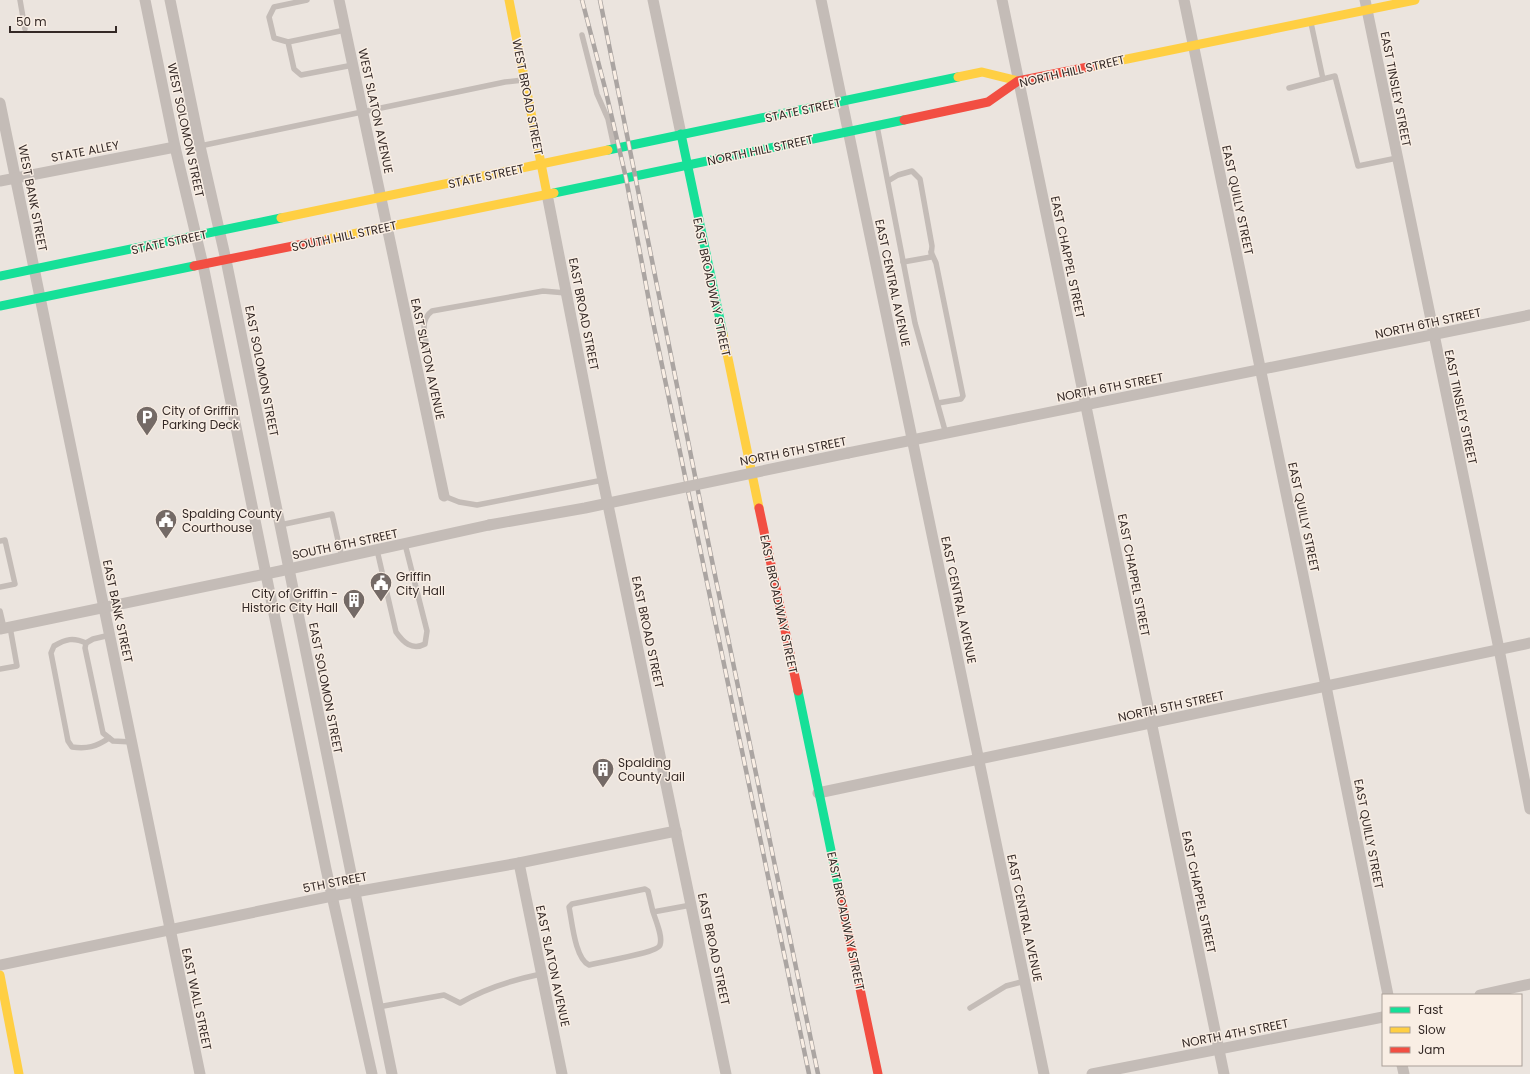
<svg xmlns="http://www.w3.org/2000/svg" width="1530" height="1074" viewBox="0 0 1530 1074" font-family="Poppins,sans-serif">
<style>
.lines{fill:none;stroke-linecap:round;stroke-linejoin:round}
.lane{stroke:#c4bcb7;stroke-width:5.5}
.street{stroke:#c4bcb7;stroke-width:11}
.fast{stroke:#16e098;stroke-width:9}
.slow{stroke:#ffcf43;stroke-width:9}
.jam{stroke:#f24e42;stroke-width:9}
.rail-casing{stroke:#aba5a2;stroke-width:4.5}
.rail{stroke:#f9eee4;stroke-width:3;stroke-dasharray:9;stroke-linecap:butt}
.street-bridge{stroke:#c4bcb7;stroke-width:11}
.labels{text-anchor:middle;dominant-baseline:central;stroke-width:3;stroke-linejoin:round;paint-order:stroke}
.street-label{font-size:12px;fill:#342926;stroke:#f9eee4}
.poi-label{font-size:12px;fill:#342926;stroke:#f9eee4;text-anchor:start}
</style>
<rect width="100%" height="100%" fill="#ebe4de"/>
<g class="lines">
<g class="lane">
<path d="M20,0L25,29"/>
<path d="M307,0L274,7L269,17L274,38L288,42L294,69L301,75L353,65"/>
<path d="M1311,23L1323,79L1335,76L1358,166L1397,158"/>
<path d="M582,35L597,94L608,119L614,147"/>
<path d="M288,42L345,30"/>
<path d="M1289,88L1323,79"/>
<path d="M877,126L915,323L946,434"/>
<path d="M200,146L505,82L523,80"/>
<path d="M888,181L898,175L912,171L920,179L932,246L931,257L903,262"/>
<path d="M931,252L936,263L963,396L961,399L938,403"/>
<path d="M429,355C426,339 418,321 432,311L543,291L566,293"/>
<path d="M444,496L459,502L477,505L603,480"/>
<path d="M280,525L332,514L342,558"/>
<path d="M0,541L5,540L15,584L0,587"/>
<path d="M377,550L396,632C403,642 412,651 425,644L427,631L405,544"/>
<path d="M0,611L4,628"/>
<path d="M110,635L93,639L86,643L85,648L103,733L113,741L132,742"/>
<path d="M86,643C73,637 66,639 54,646L51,653L68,741L72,747C87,749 96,747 109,738"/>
<path d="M0,669L17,666L10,627"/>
<path d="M653,912C656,921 663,937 660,945C658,953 599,962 589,965C575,959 572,921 569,907L572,904L645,889L648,891L653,912L691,905"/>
<path d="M378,1007L444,995L460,1003C486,988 512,980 541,974"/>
<path d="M970,1008L1006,986L1025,981"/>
</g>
<g class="street">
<path d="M145,0L175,147L203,265L326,869L372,1074"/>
<path d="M170,0L200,146L226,260L392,1074"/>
<path d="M339,0L444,496"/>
<path d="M653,0L681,134"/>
<path d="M821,0L1044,1074"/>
<path d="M1002,0L1224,1074"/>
<path d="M1184,0L1326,686L1388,995"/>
<path d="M1365,0L1499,649L1530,809"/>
<path d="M0,103L200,1074"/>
<path d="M0,181L175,147"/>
<path d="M547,194L601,471L726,1074"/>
<path d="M848,453L1530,315"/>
<path d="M0,629L280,571L489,525"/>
<path d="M818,793L1530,643"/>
<path d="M519,863L562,1074"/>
<path d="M0,965L332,896L519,863L676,831"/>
<path d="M1480,995L1530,984"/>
<path d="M1402,1065L1404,1074"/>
<path d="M1092,1074L1383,1017"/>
</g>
<g class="fast">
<path d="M681,134L723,334"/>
<path d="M608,150L958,77"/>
<path d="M554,193L904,120"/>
<path d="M0,276L281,218"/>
<path d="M0,306L194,266"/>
<path d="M798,691L839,889"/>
</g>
<g class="slow">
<path d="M509,0L547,194"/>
<path d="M1093,66L1415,0"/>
<path d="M958,77L982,72L1018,81"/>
<path d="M281,218L608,150"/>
<path d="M323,240L554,193"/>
<path d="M723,334L759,508"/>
<path d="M0,975L19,1074"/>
</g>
<g class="jam">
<path d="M904,120L988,102L1018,81L1093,66"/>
<path d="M194,266L323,240"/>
<path d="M759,508L798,691"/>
<path d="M839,889L878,1074"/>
</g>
<g class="rail-casing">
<g id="rail">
<path d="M582,0L605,88L626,178L652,317L809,1074"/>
<path d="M600,0L710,551L818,1074"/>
</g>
</g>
<use href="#rail" class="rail"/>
<path class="street-bridge" d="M489,525L585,508L848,453"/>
</g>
<defs>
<g id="parking-pin" transform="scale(1.15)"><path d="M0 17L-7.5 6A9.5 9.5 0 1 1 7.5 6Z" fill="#746a66" stroke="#f9eee4"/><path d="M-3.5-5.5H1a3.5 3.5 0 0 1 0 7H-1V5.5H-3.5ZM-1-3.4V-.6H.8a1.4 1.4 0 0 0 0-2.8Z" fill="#fff"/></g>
<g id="civic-pin" transform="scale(1.15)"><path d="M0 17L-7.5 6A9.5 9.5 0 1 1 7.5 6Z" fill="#746a66" stroke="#f9eee4"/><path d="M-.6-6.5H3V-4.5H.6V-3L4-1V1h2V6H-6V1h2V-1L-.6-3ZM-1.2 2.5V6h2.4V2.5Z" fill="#fff"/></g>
<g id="building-pin" transform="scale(1.15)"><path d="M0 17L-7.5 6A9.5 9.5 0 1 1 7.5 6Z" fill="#746a66" stroke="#f9eee4"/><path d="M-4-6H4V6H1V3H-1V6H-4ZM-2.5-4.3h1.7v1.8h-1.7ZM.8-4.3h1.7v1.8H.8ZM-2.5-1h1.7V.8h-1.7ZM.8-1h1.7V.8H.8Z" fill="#fff"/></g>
</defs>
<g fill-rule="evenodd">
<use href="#parking-pin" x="147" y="417"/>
<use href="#civic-pin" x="166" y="520"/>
<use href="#civic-pin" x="381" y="583"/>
<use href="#building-pin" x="354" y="600"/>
<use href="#building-pin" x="603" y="769"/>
</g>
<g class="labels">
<g class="street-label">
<text transform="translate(1072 71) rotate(-13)">NORTH HILL STREET</text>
<text transform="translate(1396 89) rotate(79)">EAST TINSLEY STREET</text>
<text transform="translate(528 97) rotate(79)">WEST BROAD STREET</text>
<text transform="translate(803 110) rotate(-12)">STATE STREET</text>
<text transform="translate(376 111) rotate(78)">WEST SLATON AVENUE</text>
<text transform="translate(186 130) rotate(78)">WEST SOLOMON STREET</text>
<text transform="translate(760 150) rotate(-12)">NORTH HILL STREET</text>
<text transform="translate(85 151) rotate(-11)">STATE ALLEY</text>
<text transform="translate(486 176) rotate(-12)">STATE STREET</text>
<text transform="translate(33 198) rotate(79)">WEST BANK STREET</text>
<text transform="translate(1238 200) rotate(78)">EAST QUILLY STREET</text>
<text transform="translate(344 236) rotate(-12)">SOUTH HILL STREET</text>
<text transform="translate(169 242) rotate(-12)">STATE STREET</text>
<text transform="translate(1068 257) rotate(78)">EAST CHAPPEL STREET</text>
<text transform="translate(893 283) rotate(78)">EAST CENTRAL AVENUE</text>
<text transform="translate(712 287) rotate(78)">EAST BROADWAY STREET</text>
<text transform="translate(584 314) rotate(79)">EAST BROAD STREET</text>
<text transform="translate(1428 323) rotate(-12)">NORTH 6TH STREET</text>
<text transform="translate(428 359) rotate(78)">EAST SLATON AVENUE</text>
<text transform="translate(262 371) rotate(79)">EAST SOLOMON STREET</text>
<text transform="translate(1110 387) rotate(-11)">NORTH 6TH STREET</text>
<text transform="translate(1461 407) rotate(78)">EAST TINSLEY STREET</text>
<text transform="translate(793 451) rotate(-11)">NORTH 6TH STREET</text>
<text transform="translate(1304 517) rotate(78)">EAST QUILLY STREET</text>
<text transform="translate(345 544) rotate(-12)">SOUTH 6TH STREET</text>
<text transform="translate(1134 575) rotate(79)">EAST CHAPPEL STREET</text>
<text transform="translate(959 600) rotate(78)">EAST CENTRAL AVENUE</text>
<text transform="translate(779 604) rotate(78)">EAST BROADWAY STREET</text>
<text transform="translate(118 611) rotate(78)">EAST BANK STREET</text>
<text transform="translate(648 632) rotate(78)">EAST BROAD STREET</text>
<text transform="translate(326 688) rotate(79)">EAST SOLOMON STREET</text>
<text transform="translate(1171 706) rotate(-12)">NORTH 5TH STREET</text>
<text transform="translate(1369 834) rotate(79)">EAST QUILLY STREET</text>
<text transform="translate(335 882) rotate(-11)">5TH STREET</text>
<text transform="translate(1199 892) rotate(78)">EAST CHAPPEL STREET</text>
<text transform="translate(1025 918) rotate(78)">EAST CENTRAL AVENUE</text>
<text transform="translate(846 921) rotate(78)">EAST BROADWAY STREET</text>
<text transform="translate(714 949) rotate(78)">EAST BROAD STREET</text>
<text transform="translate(553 966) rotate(78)">EAST SLATON AVENUE</text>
<text transform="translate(197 999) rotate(78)">EAST WALL STREET</text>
<text transform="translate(1235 1033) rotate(-11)">NORTH 4TH STREET</text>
</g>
<g class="poi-label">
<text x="162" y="410">City of Griffin<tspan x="162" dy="14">Parking Deck</tspan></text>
<text x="182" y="513">Spalding County<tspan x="182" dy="14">Courthouse</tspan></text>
<text x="396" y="576">Griffin<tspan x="396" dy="14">City Hall</tspan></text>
<text x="338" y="593" text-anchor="end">City of Griffin -<tspan x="338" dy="14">Historic City Hall</tspan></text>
<text x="618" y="762">Spalding<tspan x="618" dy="14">County Jail</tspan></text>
</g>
</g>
<rect x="1382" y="994" width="140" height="72" fill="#f9eee4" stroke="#aa9f98"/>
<rect x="1390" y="1007" width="20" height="6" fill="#16e098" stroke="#aa9f98"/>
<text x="1418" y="1014" font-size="12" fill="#342926">Fast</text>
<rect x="1390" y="1027" width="20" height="6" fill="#ffcf43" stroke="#aa9f98"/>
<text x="1418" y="1034" font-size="12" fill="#342926">Slow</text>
<rect x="1390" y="1047" width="20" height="6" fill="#f24e42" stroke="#aa9f98"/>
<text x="1418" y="1054" font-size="12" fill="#342926">Jam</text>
<path d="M10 26v6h106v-6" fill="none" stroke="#342926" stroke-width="2"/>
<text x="16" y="26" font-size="12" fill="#342926" stroke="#f9eee4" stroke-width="3" paint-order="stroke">50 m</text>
</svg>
